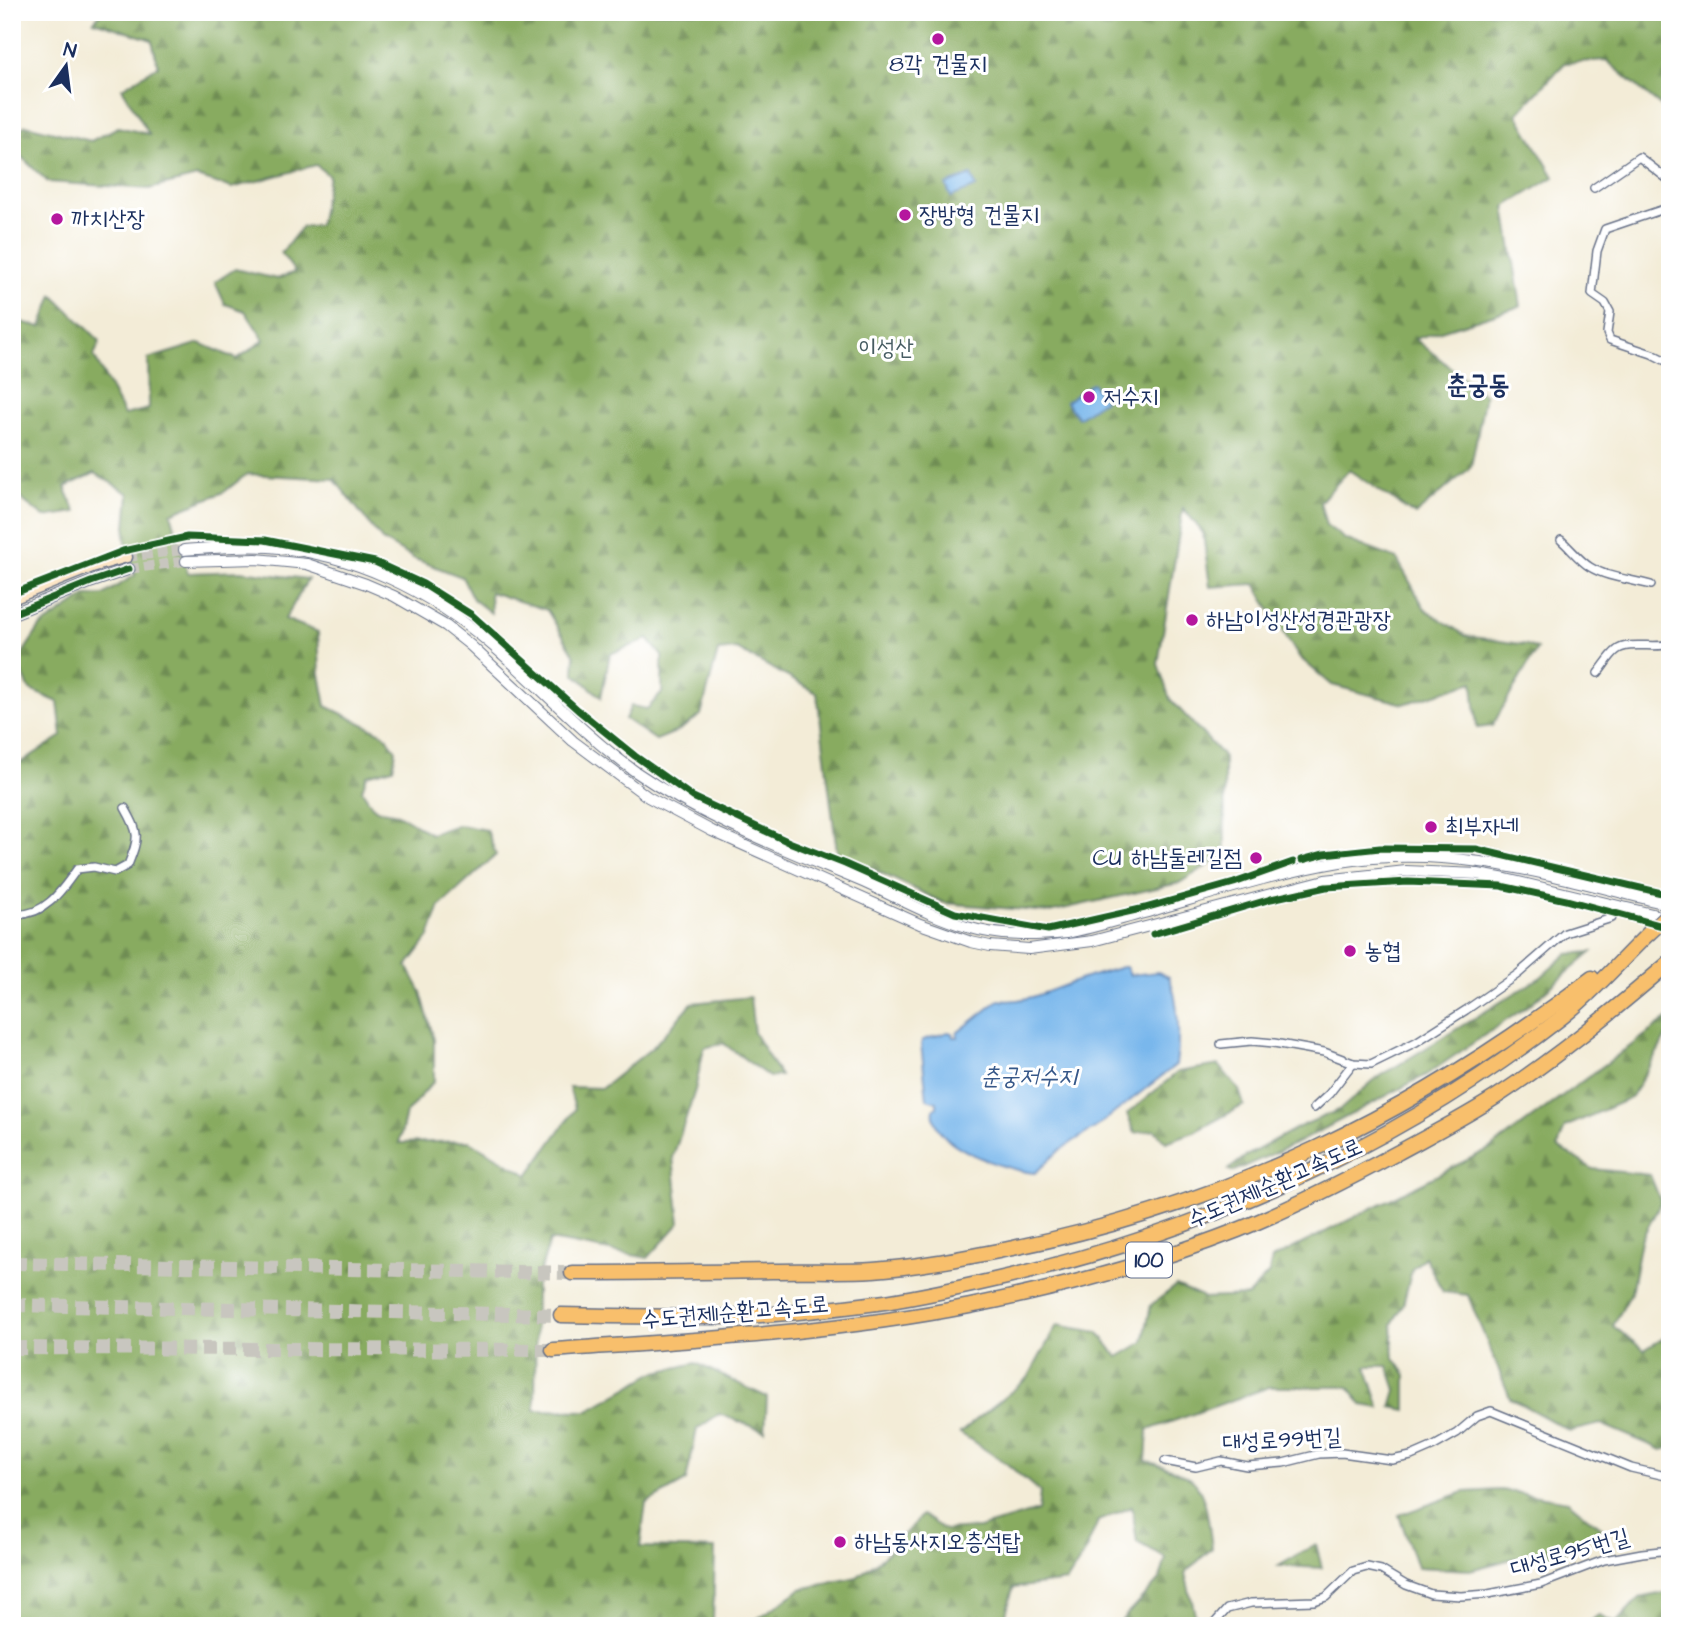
<svg xmlns="http://www.w3.org/2000/svg" width="1682" height="1638" viewBox="0 0 1682 1638" font-family="'Architects Daughter','Poor Story',sans-serif">
<style>
.forest{fill:url(#forest-firs);stroke:#526d5f;stroke-width:2}
.water{fill:#79b7ec;stroke:#4a73a5;stroke-width:2}
.lines{fill:none;stroke-linecap:round;stroke-linejoin:round}
.tertiary-tunnel{stroke:#c8c6bf;stroke-width:10;stroke-dasharray:10 5;stroke-linecap:butt}
.motorway-tunnel{stroke:#c8c6bf;stroke-width:14;stroke-dasharray:14 7;stroke-linecap:butt}
.minor-casing{stroke:#677188;stroke-width:10}
.tertiary-casing{stroke:#677188;stroke-width:12}
.secondary-casing{stroke:#677188;stroke-width:13}
.motorway-casing{stroke:#677188;stroke-width:17}
.minor{stroke:#fff;stroke-width:7}
.tertiary{stroke:#fff;stroke-width:10}
.secondary{stroke:#fce5c4;stroke-width:10}
.motorway{stroke:#f8bf6c;stroke-width:14}
.motorway-bridge-casing{stroke:#677188;stroke-width:17;stroke-linecap:butt}
.motorway-bridge{stroke:#f8bf6c;stroke-width:14}
.cycleway-casing{stroke:#fff;stroke-width:11}
.cycleway{stroke:#1b5e20;stroke-width:7}
.poi-dot{fill:#b5179e;stroke:#fff;stroke-width:2.5}
.labels{text-anchor:middle;dominant-baseline:central;stroke-width:6;stroke-linejoin:round;paint-order:stroke}
.shield{fill:#fff;stroke:#5f6d8e;stroke-width:2}
.shield-label{font-size:21px;font-weight:bold;fill:#1b2f5e}
.poi-label{font-size:23px;fill:#1b2f5e;stroke:#fff;text-anchor:start}
.park-label{font-size:23px;fill:#465c62;stroke:#fff}
.street-label{font-size:23px;fill:#1b2f5e;stroke:#fff}
.water-label{font-size:24px;font-style:italic;fill:#375889;stroke:#fff}
.quarter-label{font-size:26px;font-weight:bold;fill:#1b2f5e;stroke:#fff}
</style>
<defs>
<pattern id="forest-firs" width="22" height="20" patternUnits="userSpaceOnUse" patternTransform="scale(1.75)"><rect width="22" height="20" fill="#88ab60"/><path d="M5 1l3.5 6h-7zM16 11l3.5 6h-7z" fill="#6e8c52"/></pattern>
</defs>
<rect width="100%" height="100%" fill="#fff"/>
<filter id="ink" filterUnits="userSpaceOnUse"><feTurbulence type="fractalNoise" baseFrequency=".0143" numOctaves="2"/><feDisplacementMap in="SourceGraphic" scale="14" xChannelSelector="R" yChannelSelector="G"/><feConvolveMatrix kernelMatrix="1 2 1 2 8 2 1 2 1" color-interpolation-filters="sRGB"/></filter>
<filter id="wash" filterUnits="userSpaceOnUse"><feTurbulence type="fractalNoise" baseFrequency=".00686" numOctaves="4" result="noise"/><feDisplacementMap in="SourceGraphic" scale="28" xChannelSelector="R" yChannelSelector="G"/><feGaussianBlur stdDeviation="1.57" result="paint"/><feColorMatrix in="noise" values="0 0 0 0 0 0 0 0 0 0 0 0 0 0 0 0 0 1.4 0 .05"/><feComposite in="paint" operator="in"/></filter>
<g filter="url(#wash)">
<rect width="100%" height="100%" fill="#f3ecd7"/>
<g class="forest">
<path d="M102,12H1670V114L1606,60L1565,63L1517,114L1554,177L1505,207L1521,306L1415,339L1485,395L1471,467L1415,515L1349,470L1320,502L1326,525L1345,539L1397,559L1425,609L1466,636L1527,645L1537,649L1492,726L1477,728L1473,682L1404,704L1332,685L1298,656L1255,584L1210,587L1203,533L1183,508L1158,664L1170,699L1224,757L1225,855L1179,883L1049,912L944,903L837,852L817,693L737,649L718,651L701,715L678,731L656,740L625,719L631,706L647,709L662,693V656L648,639L610,654L601,697L574,673L575,656L547,610L490,592L491,613L473,599L462,577L415,559L382,540L334,479L247,474L224,492L171,513L188,573L241,571L308,579L285,619L318,632L320,674L326,706L384,734L396,750L393,768L367,775L362,790L372,806L377,810L398,814L431,834L457,825L487,830L496,855L440,906L429,937L407,966L421,992L434,1040V1081L406,1113L399,1143L469,1141L528,1175L575,1109L569,1087L602,1088L653,1047L692,1003L750,997L754,1033L780,1076L769,1077L723,1043L704,1048L695,1090L673,1157L680,1223L648,1258L550,1240L536,1285L535,1410L587,1411L653,1373L696,1363L767,1397L765,1431L719,1414L697,1429L686,1481L646,1503L640,1547L715,1549L713,1622L722,1626H12V768L62,736L58,702L30,690L17,662L40,627L86,596L103,595L135,575L125,538L129,494L95,473L65,487L76,512L44,517L12,492V330L22,322L41,327L53,295L100,341L94,356L124,415L149,409L148,359L200,343L237,359L264,340L245,311L225,304L215,282L235,269L277,279L295,272L281,253L302,227L319,225L329,176L316,165L232,188L197,177L149,189L48,182L12,148V134L26,125L91,141L118,127L149,134L122,88L158,66L152,40L94,21Z"/>
<path d="M1592,952L1529,1005L1426,1075L1297,1143L1232,1172L1228,1170L1246,1156L1299,1127L1341,1109L1374,1080L1541,977L1567,954Z"/>
<path d="M1670,1017V1030L1631,1098L1565,1127L1558,1147L1593,1169L1650,1175L1661,1202L1641,1240L1631,1293L1613,1326L1644,1350L1670,1334V1448L1662,1450L1601,1424L1570,1431L1510,1398C1497,1363 1481,1331 1468,1295L1443,1292L1425,1257L1412,1269L1403,1305L1392,1324L1394,1358L1406,1375V1410L1391,1407L1396,1390L1388,1366H1366L1380,1408L1362,1405L1349,1387H1269L1148,1430L1146,1461C1159,1465 1188,1473 1196,1484C1208,1502 1209,1527 1212,1548L1185,1573L1198,1626H1121L1122,1620L1160,1579L1166,1558L1137,1542L1132,1507L1098,1521L1085,1552L1067,1581L1013,1588L1003,1626H747L801,1589L857,1577L885,1555L922,1515L945,1530L979,1528L1038,1511L1040,1492L1007,1464L960,1433L1028,1378L1057,1325L1098,1332L1118,1357L1143,1342L1151,1305L1176,1286L1204,1298L1248,1296L1269,1273L1272,1259L1491,1148Z"/>
<path d="M1219,1065L1239,1090L1244,1105L1194,1132L1166,1142L1155,1130L1135,1133L1127,1114L1178,1072Z"/>
<path d="M1501,1490L1568,1501L1602,1529L1561,1554L1519,1557L1470,1570L1417,1567L1399,1515L1464,1492Z"/>
<path d="M1316,1544L1322,1568L1279,1566Z"/>
<path d="M1670,1592V1626H1583L1599,1615L1616,1623L1639,1598Z"/>
</g>
<g class="water">
<path d="M971,175L976,187L951,197L946,185Z"/>
<path d="M1092,383L1104,400L1078,418L1066,402Z"/>
<path d="M1122,967H1126L1130,975L1158,972L1169,977C1179,1000 1180,1040 1176,1065L1095,1128L1061,1149L1035,1173C1007,1170 927,1146 934,1109L937,1107V1102L927,1099L921,1044L923,1040L948,1032L952,1033L953,1037H958L957,1033L999,1000C1024,1004 1050,990 1074,982C1090,976 1106,972 1122,967Z"/>
</g>
</g>
<g filter="url(#ink)">
<g class="lines">
<g class="tertiary-tunnel">
<path d="M127,557L184,550"/>
<path d="M129,569L186,561"/>
</g>
<g class="motorway-tunnel">
<path d="M12,1263L572,1273"/>
<path d="M12,1305L561,1315"/>
<path d="M12,1348L553,1350"/>
</g>
<g class="minor-casing">
<g id="minor">
<path d="M1594,188L1639,157L1670,181"/>
<path d="M1670,207L1605,229L1597,251L1592,294L1605,303L1610,312L1607,333L1610,340L1652,354L1670,363"/>
<path d="M1561,540C1570,548 1580,561 1590,567C1608,578 1631,579 1651,585"/>
<path d="M1598,673C1604,666 1610,655 1617,650C1628,641 1656,649 1670,644"/>
<path d="M12,914C43,918 61,892 77,869L94,867L115,872L128,865C139,837 140,834 125,808"/>
<path d="M1221,1044L1252,1041L1274,1043L1324,1052L1353,1063L1371,1064L1416,1042L1466,1010L1518,974L1565,933L1612,918L1616,905"/>
<path d="M1314,1108L1329,1094L1353,1063"/>
<path d="M1165,1461L1196,1467L1221,1461L1247,1466L1283,1463L1319,1454L1342,1453L1392,1460L1411,1456L1434,1446L1457,1433L1477,1416L1491,1411L1631,1468L1670,1477"/>
<path d="M1212,1626L1227,1609L1251,1603L1314,1601L1326,1597L1353,1571L1367,1567L1381,1570L1406,1585L1431,1594L1461,1596L1488,1594L1541,1584L1604,1560L1642,1553L1670,1550"/>
</g>
</g>
<g class="tertiary-casing">
<g id="tertiary">
<path d="M184,550C212,548 241,545 269,547C353,553 430,591 493,646C541,687 584,736 636,772C706,820 787,850 865,883C898,898 932,917 967,927C1000,937 1033,936 1067,933C1093,928 1118,920 1144,913C1208,895 1274,873 1340,862C1455,843 1560,878 1670,905"/>
<path d="M186,561L256,559L307,564L366,584L394,596L446,626L470,645L573,741L648,797L712,831L920,924L971,942L990,946L1029,949L1092,941L1325,880L1406,871L1478,874L1506,879L1669,918"/>
</g>
</g>
<g class="secondary-casing">
<g id="secondary">
<path d="M12,599L92,567L127,557"/>
<path d="M12,614L91,582L129,569"/>
</g>
</g>
<g class="motorway-casing">
<g id="motorway">
<path d="M572,1273C640,1273 707,1272 775,1271C807,1270 840,1272 873,1270C920,1267 967,1257 1013,1248C1233,1203 1414,1114 1592,978"/>
<path d="M561,1315C613,1316 665,1317 716,1317C769,1316 824,1310 877,1303C916,1298 955,1289 994,1280C1199,1234 1396,1147 1562,1017C1593,993 1620,961 1648,934"/>
<path d="M553,1350C692,1340 832,1333 970,1306C1060,1288 1152,1264 1238,1230C1293,1208 1345,1181 1397,1153C1432,1134 1469,1115 1502,1093C1561,1054 1617,1008 1670,962"/>
</g>
</g>
<use href="#minor" class="minor"/>
<use href="#tertiary" class="tertiary"/>
<use href="#secondary" class="secondary"/>
<use href="#motorway" class="motorway"/>
<g class="motorway-bridge-casing">
<path id="motorway-bridge" d="M1648,934L1670,914"/>
</g>
<use href="#motorway-bridge" class="motorway-bridge"/>
<g class="cycleway-casing">
<g id="cycleway">
<path d="M12,594L123,551L187,537L265,540L375,562L423,584L472,615L578,710L635,756L693,797L789,842L845,864L955,913L1048,930L1145,908L1234,883L1293,862"/>
<path d="M12,614L91,582L129,569"/>
<path d="M1302,860L1324,854L1380,848L1476,849L1670,895"/>
<path d="M1153,934L1271,899L1326,887L1408,882L1501,886L1566,900L1670,928"/>
</g>
</g>
<use href="#cycleway" class="cycleway"/>
</g>
</g>
<g class="poi-dot">
<circle cx="938" cy="39" r="7"/>
<circle cx="905" cy="215" r="7"/>
<circle cx="57" cy="219" r="7"/>
<circle cx="1089" cy="397" r="7"/>
<circle cx="1192" cy="620" r="7"/>
<circle cx="1431" cy="827" r="7"/>
<circle cx="1256" cy="858" r="7"/>
<circle cx="1350" cy="951" r="7"/>
<circle cx="840" cy="1542" r="7"/>
</g>
<g class="labels">
<rect class="shield" x="1126" y="1242.5" width="46" height="35" rx="5"/>
<g class="shield-label">
<text x="1149" y="1260">100</text>
</g>
<g class="poi-label">
<text x="938" y="64" text-anchor="middle">8각 건물지</text>
<text x="919" y="215">장방형 건물지</text>
<text x="71" y="219">까치산장</text>
<text x="1103" y="397">저수지</text>
<text x="1206" y="620">하남이성산성경관광장</text>
<text x="1445" y="827">최부자네</text>
<text x="1242" y="858" text-anchor="end">CU 하남둘레길점</text>
<text x="1364" y="951">농협</text>
<text x="854" y="1542">하남동사지오층석탑</text>
</g>
<g class="park-label">
<text x="886" y="348">이성산</text>
</g>
<g class="street-label">
<text transform="translate(1275 1183) rotate(-24)">수도권제1순환고속도로</text>
<text transform="translate(735 1312) rotate(-5)">수도권제1순환고속도로</text>
<text transform="translate(1282 1440) rotate(-3)">대성로99번길</text>
<text transform="translate(1570 1553) rotate(-16)">대성로95번길</text>
</g>
<g class="water-label">
<text x="1029" y="1077">춘궁저수지</text>
</g>
<g class="quarter-label">
<text x="1478" y="385">춘궁동</text>
</g>
</g>
<rect width="1682" height="1638" fill="none" stroke="#fff" stroke-width="42"/>
<g transform="translate(66 66) rotate(14)" stroke="#ffffff" stroke-width="5" paint-order="stroke">
<path d="M0-5L12 26L0 18L-12 26Z" fill="#1b2f5e"/>
<text y="-10" font-size="19" font-weight="bold" text-anchor="middle" fill="#1b2f5e">N</text>
</g>
</svg>
